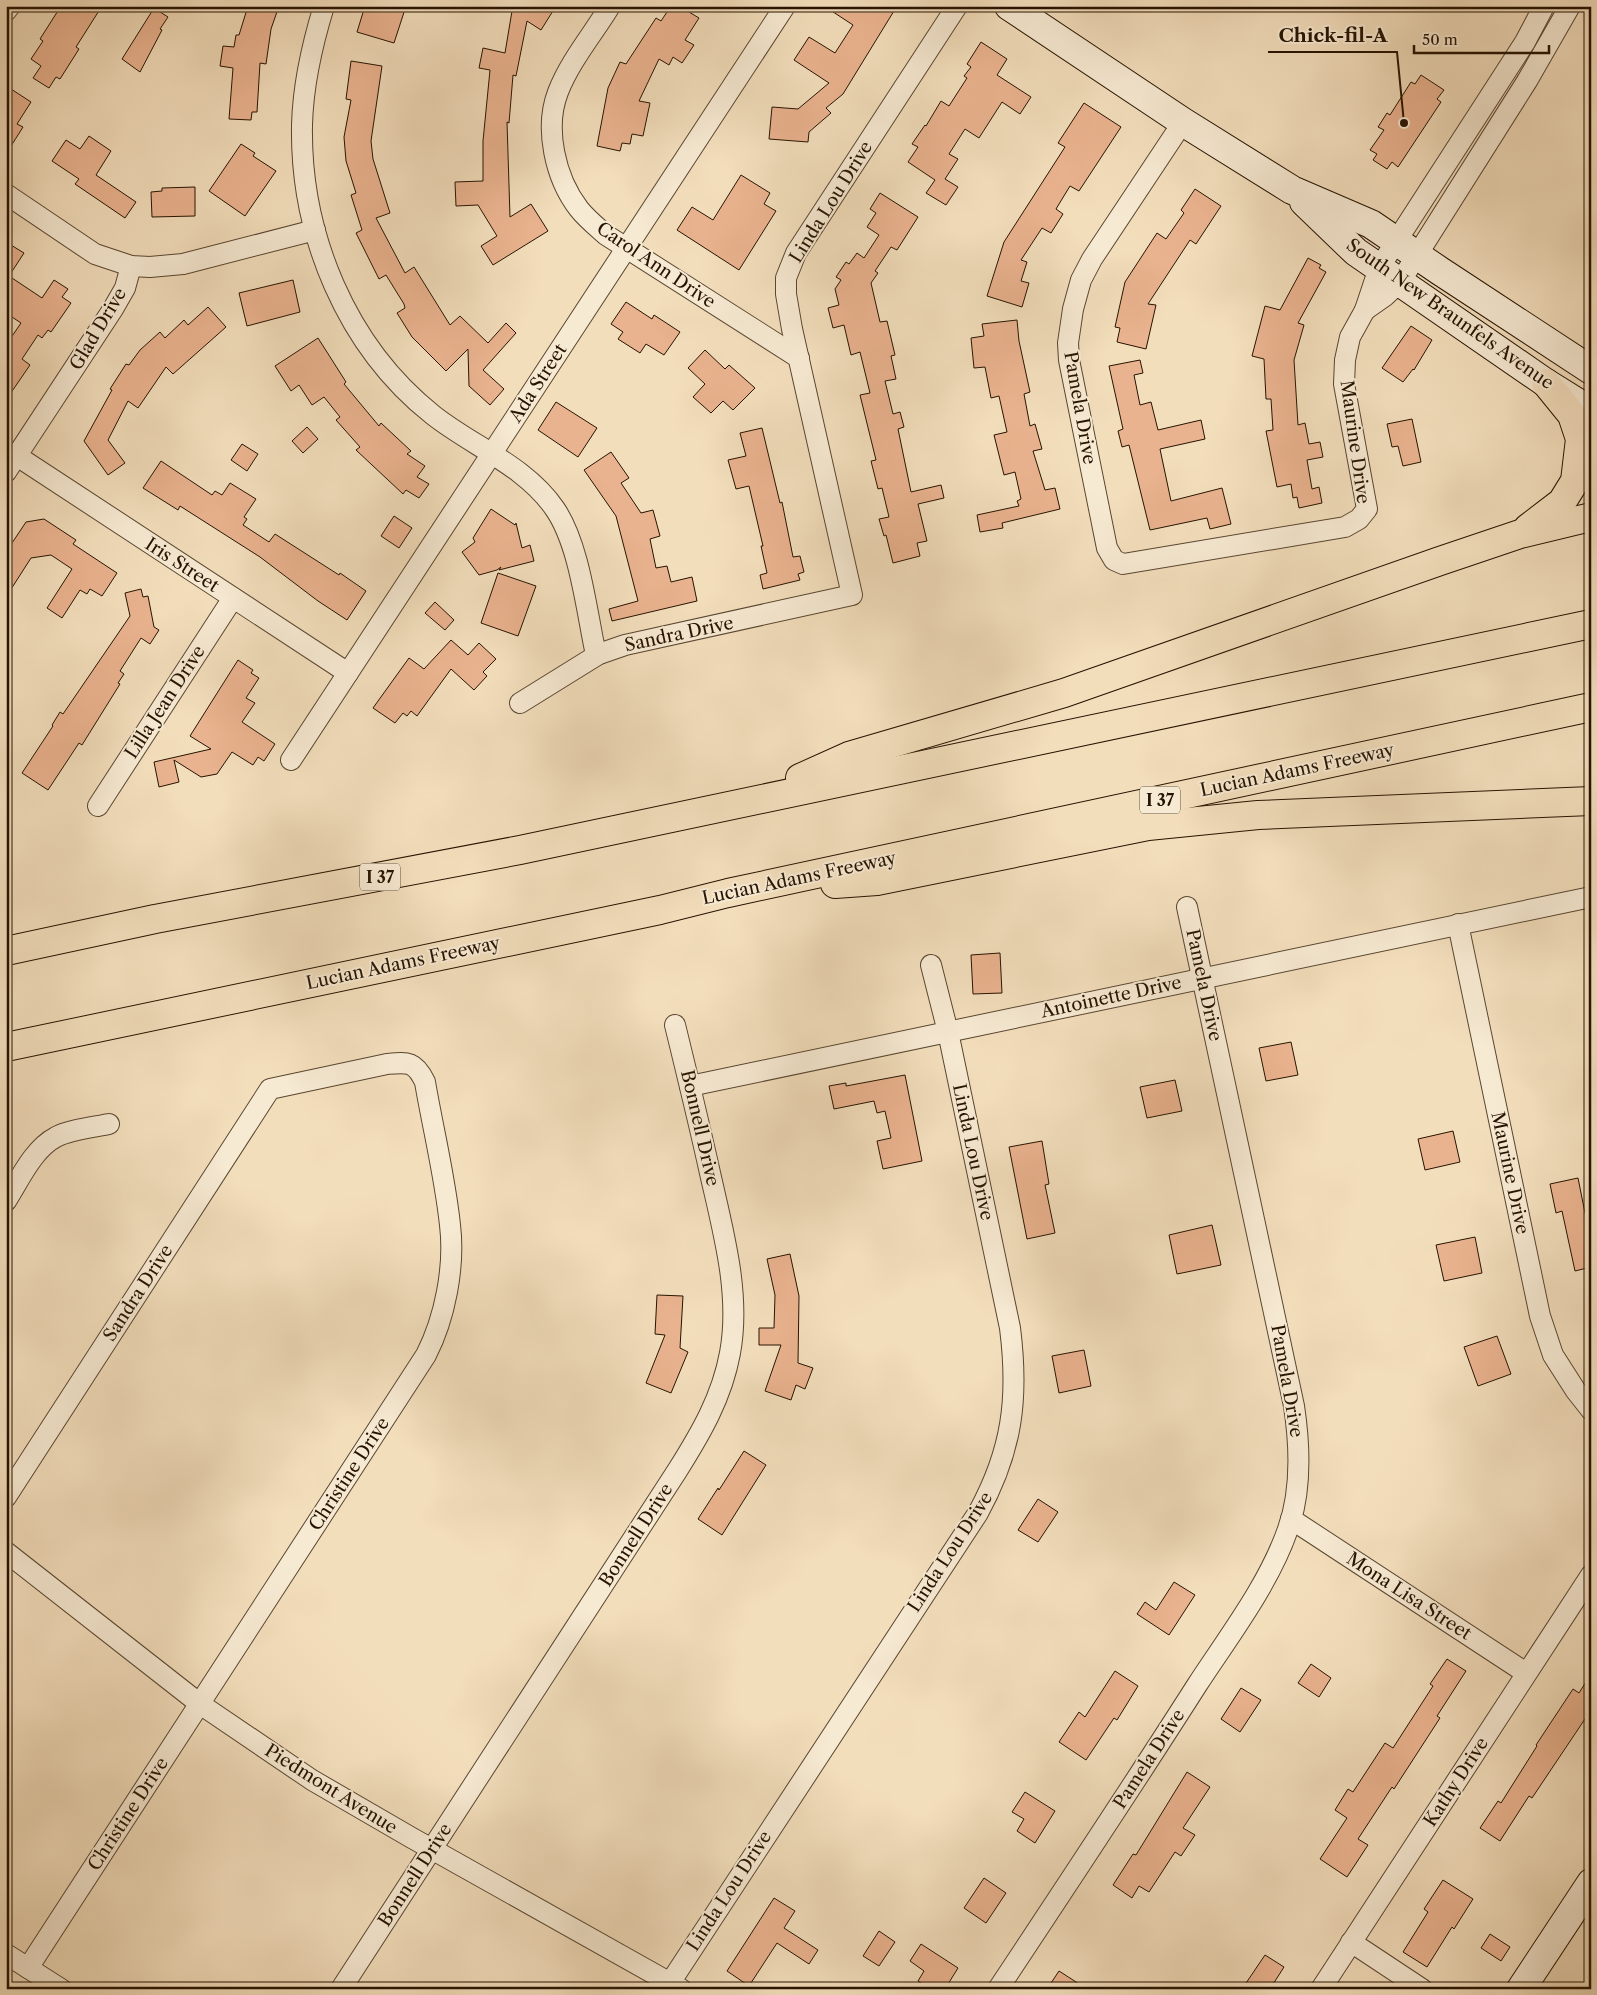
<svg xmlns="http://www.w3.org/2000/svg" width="1597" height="1995" viewBox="0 0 1597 1995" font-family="'Libre Caslon Text',serif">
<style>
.building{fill:#eab38f;stroke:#261301}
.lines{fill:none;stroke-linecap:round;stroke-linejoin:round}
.minor-casing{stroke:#594630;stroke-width:22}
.secondary-casing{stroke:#261301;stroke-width:30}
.motorway-casing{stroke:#261301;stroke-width:30}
.minor{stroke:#f7ead3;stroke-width:20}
.secondary{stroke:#f7ead3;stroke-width:28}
.motorway{stroke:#f3debc;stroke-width:28}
.labels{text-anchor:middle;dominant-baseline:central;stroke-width:4;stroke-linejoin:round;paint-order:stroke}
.shield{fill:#f7ead3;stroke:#655440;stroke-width:1}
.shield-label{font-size:16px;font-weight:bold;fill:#261301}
.street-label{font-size:18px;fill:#261301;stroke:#f7ead3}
.leader{fill:none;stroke:#261301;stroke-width:2}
.callout-dot{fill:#261301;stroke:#f7ead3;stroke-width:2}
.callout-label{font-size:19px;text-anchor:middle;font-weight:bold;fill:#261301;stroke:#f7ead3;stroke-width:4;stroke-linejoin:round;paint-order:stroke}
</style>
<rect width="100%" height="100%" fill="#f3debc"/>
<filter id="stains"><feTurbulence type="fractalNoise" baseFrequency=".004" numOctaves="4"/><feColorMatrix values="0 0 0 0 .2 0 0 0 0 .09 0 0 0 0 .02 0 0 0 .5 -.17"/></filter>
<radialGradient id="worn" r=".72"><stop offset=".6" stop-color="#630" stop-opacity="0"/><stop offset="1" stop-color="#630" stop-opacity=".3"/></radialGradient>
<g class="building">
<path d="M61,6H102L76,47L79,49L60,79L56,77L49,88L33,78L41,66L31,59L43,41L40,39Z"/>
<path d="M248,6H279L271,29L266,64L260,63L257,112H252L251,120L229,119L233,68L220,66L223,46L234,47L236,35H239Z"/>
<path d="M365,6H406L394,43L357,32Z"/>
<path d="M505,6H556L541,30L527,21L516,76L513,75L509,123L507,122L510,217L531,204L548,231L493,265L481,246L497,236L478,205L456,206L455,182L483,181V141L490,70L479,68L483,48L505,53L512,11Z"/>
<path d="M671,6H693L689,12L699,18L685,40L694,45L682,63L673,57L669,65L659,59L639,101L650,103L643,136L632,134L630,144L622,143L620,151L597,146L608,88L620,62L626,64L656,18L661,21Z"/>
<path d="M824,6H897L843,94L826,108L831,113L809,132L808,142L769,139L772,107L798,109L829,83L794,60L809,37L835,53L853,25Z"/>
<path d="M154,8L168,17L160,29L162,30L140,72L122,59Z"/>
<path d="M981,42L1007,59L997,75L1031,97L1020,114L1002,102L979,138L965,129L949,154L958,159L945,179L958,187L946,205L926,193L935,180L908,162L918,147L912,144L925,125L926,126L941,101L949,106L967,78L964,76L971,67L967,64Z"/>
<path d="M351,61L382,66L371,141L373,159L390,213L376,218L405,273L414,267L450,325L460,316L488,343L506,323L516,333L483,370L504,389L490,405L469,386L468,349L446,371L412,337L397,313L405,308L404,304L386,275L379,279L356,233L362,230L351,195L356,193L346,161L344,137L351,100L346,99Z"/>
<path d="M1421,75L1444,90L1437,99L1441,102L1398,167L1392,162L1387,169L1373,160L1377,154L1370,150L1384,130L1378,127L1387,113L1390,115L1411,82L1415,84Z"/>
<path d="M11,89L31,102L17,124L23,127L6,154V96Z"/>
<path d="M1084,103L1121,127L1079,191L1070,186L1056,209L1063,214L1051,233L1042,228L1021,260L1027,262L1021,281L1029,283L1022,307L987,296L1004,242L1065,147L1058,143Z"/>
<path d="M89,136L111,151L96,175L136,202L125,218L75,184L79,179L52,161L66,140L80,149Z"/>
<path d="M241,144L255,153L253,156L276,171L245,216L209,191Z"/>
<path d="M741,175L770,193L764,204L776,211L739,270L677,230L692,207L713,220Z"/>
<path d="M195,187V216L152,217L151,192L162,191V188Z"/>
<path d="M1195,189L1221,206L1196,244L1190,240L1148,304L1156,305L1146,349L1117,342L1120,328L1115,327L1125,282L1157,233L1166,239L1184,213L1181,210Z"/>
<path d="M880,193L918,217L897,250L891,247L875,271L878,273L871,283L880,322L887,321L895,355L891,356L896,379L885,381L893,414L900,412L904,427L898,429L911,492L941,485L944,498L918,504L927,541L917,543L920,556L893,563L886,535L884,536L879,519L889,517L882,488L878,489L871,461L876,460L860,395L870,393L860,352L851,355L844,325L833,328L828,308L839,305L835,289L841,280L836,277L846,262L849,264L857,253L864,258L879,235L867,227L876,213L870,209Z"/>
<path d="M6,242L24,253L9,276L42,298L54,280L68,289L62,297L71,303L51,332L48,330L42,338L38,335L22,359L30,365L6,400V345L21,323L6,313Z"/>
<path d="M1308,258L1321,265L1319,268L1326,272L1298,323L1304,325L1294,360L1298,425L1305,423L1309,444L1320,442L1323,457L1307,460L1312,489L1319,487L1322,503L1299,508L1297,497L1293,498L1291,484L1277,487L1266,431L1273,430L1271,399H1266L1264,359L1252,356L1265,306L1280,310Z"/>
<path d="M293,280L300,312L247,326L239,293Z"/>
<path d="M626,302L652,319L654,315L680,332L664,355L646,344L640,353L618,339L623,332L611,324Z"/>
<path d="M208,307L226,327L173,374L166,367L138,408L128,401L108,440L125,463L108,475L84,441L112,390L110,389L126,364L129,365L140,350L160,332L165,338L184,320L188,325Z"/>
<path d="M1017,320L1019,341L1030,392L1024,394L1030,426L1035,424L1042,449L1033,451L1045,490L1055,488L1060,509L1002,523L1003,528L980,532L977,515L1019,506L1017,501L1021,499L1015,472L1004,475L994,435L1007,432L999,396L991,398L985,367L974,368L971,338L984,336L982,324Z"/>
<path d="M1411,326L1432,340L1414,370L1413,369L1403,382L1382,368Z"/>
<path d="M318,338L346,382L344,384L379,426L381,423L411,451L407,454L425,466L417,477L429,484L419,498L406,490L403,494L356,450L360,447L336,420L340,417L324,397L312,405L299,385L291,391L275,366Z"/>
<path d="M705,350L725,369L729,365L755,388L733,410L723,401L711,413L693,397L705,384L688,368Z"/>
<path d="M1140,360L1143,373L1134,375L1140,405L1151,402L1158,430L1201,420L1205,439L1160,449L1171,501L1222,488L1231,524L1210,529L1207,518L1150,530L1129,445L1122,447L1118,431L1123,429L1109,366Z"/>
<path d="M556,402L597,428L578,457L538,430Z"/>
<path d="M1412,419L1421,462L1403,466L1398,446L1392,447L1387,424Z"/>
<path d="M307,427L318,439L303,453L292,441Z"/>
<path d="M762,428L780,503L782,502L793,557L800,556L804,572L798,574L800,580L763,589L760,575L767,573L761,546H763L749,486L736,489L728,460L746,456L740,433Z"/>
<path d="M242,444L258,454L247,471L231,460Z"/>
<path d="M611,452L629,478L621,483L641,513L653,510L660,536L650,539L656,568L667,566L671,582L692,577L697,601L612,621L609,609L638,601L616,516L584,470Z"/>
<path d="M161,461L212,495L215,491L222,495L230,483L256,499L244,517L247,519L243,525L269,542L275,534L339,575L340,573L366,591L347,620L318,601L260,557L180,506L178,510L143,488Z"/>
<path d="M491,509L515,525L516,523L522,548L530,545L534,561L499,570L501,567L497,570L479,575L462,552L475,542L473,538Z"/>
<path d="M394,516L412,528L399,548L381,536Z"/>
<path d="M44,519L76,540L73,544L117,573L102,596L90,589L87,594L80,590L62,618L47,608L72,569L51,555L31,558L6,597V552L26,522Z"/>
<path d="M498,573L536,586L518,636L481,623Z"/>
<path d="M141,589L143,597L148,596L154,627L159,630L150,644L141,638L120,671L124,674L118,683L120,684L82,745L79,743L48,790L22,773L53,726L52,725L60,712L63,714L130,616L125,593Z"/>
<path d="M435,602L454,620L445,630L425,613Z"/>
<path d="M451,640L468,655L479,643L496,659L483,672L487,676L474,690L451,669L417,716L411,711L407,716L403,713L395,723L373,708L409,658L424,669Z"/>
<path d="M238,660L253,670L251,673L259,678L246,698L255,703L242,722L275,744L264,761L258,757L253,765L232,752L217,774L201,777L174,760L179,782L159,787L154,762L211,749L190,736Z"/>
<path d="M1000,953L1002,993L973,994L971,955Z"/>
<path d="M1291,1042L1298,1075L1266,1081L1259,1048Z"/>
<path d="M905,1075L922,1161L883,1169L877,1141L891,1138L885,1111L877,1113L874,1101L834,1109L829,1086L846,1083V1086Z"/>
<path d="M1175,1080L1182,1111L1147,1118L1140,1087Z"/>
<path d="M1453,1131L1460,1162L1425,1170L1418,1139Z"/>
<path d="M1042,1141L1049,1184L1045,1185L1055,1233L1027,1239L1009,1147Z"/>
<path d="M1578,1178L1591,1243V1267L1575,1271L1562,1211L1556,1213L1550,1184Z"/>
<path d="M1212,1225L1221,1265L1177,1274L1169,1235Z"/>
<path d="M1475,1237L1482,1273L1444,1281L1436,1245Z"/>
<path d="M790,1254L799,1296L798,1363L813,1368L805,1389L796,1385L791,1400L765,1391L781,1345H759V1328H774L775,1295L767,1259Z"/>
<path d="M657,1295L683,1296L680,1348L688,1352L671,1393L646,1383L665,1335L655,1334Z"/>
<path d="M1497,1336L1511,1374L1478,1386L1464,1347Z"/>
<path d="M1084,1350L1091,1386L1059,1393L1052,1356Z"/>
<path d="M744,1451L766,1465L722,1535L698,1519L718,1488L719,1490Z"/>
<path d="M1038,1499L1058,1512L1038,1542L1018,1530Z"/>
<path d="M1174,1582L1195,1595L1169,1635L1137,1614L1145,1602L1156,1610Z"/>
<path d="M1447,1659L1466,1671L1437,1716L1440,1718L1394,1789L1392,1787L1358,1839L1368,1845L1347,1877L1320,1859L1347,1818L1335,1810L1348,1789L1353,1792L1385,1743L1393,1748L1433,1686L1430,1684Z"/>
<path d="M1311,1664L1331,1678L1319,1697L1298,1683Z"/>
<path d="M1115,1671L1138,1686L1117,1720L1114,1718L1086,1760L1059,1742L1079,1712L1085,1717Z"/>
<path d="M1591,1674V1710L1532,1798L1529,1796L1500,1841L1480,1828L1498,1801L1501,1803L1537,1746L1536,1745L1573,1689L1579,1693Z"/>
<path d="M1241,1688L1261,1700L1240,1732L1221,1719Z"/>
<path d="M1187,1772L1210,1787L1183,1828L1195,1835L1181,1856L1175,1852L1149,1892L1139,1886L1132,1898L1113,1885L1133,1854L1136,1855Z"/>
<path d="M1025,1792L1055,1811L1035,1843L1017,1831L1024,1819L1012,1812Z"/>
<path d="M984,1878L1006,1893L986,1923L964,1908Z"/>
<path d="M1443,1880L1473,1899L1454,1929L1452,1927L1427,1967L1403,1952L1428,1912L1424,1909Z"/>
<path d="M774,1898L795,1911L784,1928L818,1950L809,1964L777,1943L749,1986L727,1971Z"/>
<path d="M879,1931L895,1942L879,1966L863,1956Z"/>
<path d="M1490,1934L1510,1947L1501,1961L1481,1948Z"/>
<path d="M921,1944L958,1968L945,1989H930L918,1981L924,1971L910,1961Z"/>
<path d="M1265,1955L1284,1967L1270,1989H1242Z"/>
<path d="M1059,1971L1087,1989H1047Z"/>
</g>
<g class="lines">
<g class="minor-casing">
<g id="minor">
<path d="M324,6C312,45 303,84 302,125C300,234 346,346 433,415C472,446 526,466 555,509C579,544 586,607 595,650L599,654"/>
<path d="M610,6C593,34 570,61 558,92C544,128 555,178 579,209C587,219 597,227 606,235L799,358"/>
<path d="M6,11L10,6"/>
<path d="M1183,122L1092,259L1081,280L1073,309L1068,343L1069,360L1107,548L1114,560L1123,564L1345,527L1359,519L1367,509L1344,384L1345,360L1350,337L1365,310L1379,268L1525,42L1544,6"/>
<path d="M6,194L95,254L131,266L150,267L183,264L315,230"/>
<path d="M1365,310L1385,296L1400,282L1527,81L1570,6"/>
<path d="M17,456L348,673"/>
<path d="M6,472L113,309L125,288L131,266"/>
<path d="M520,703L599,654L625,645L852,595L792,329L786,294V278L796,253L957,6"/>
<path d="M291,760L785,6"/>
<path d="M98,806L233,598"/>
<path d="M1458,924L1540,1316L1553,1355L1576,1391L1591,1410"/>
<path d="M690,1086L1591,897"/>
<path d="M6,1201C20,1179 33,1149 56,1137C68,1130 94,1127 109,1124"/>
<path d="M6,1497L270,1089L387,1064C408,1062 415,1061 425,1082C433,1129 445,1177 450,1225C455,1267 445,1318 426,1355L28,1968"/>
<path d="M1291,1519L1526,1673"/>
<path d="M6,1552L200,1704L312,1780L412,1838L681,1989"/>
<path d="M1351,1942L1422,1989"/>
<path d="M6,1954L61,1989"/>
<path d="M341,1989L677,1471C701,1433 722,1397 730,1353C741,1294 723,1231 710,1173C699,1123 687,1074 675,1025"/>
<path d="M666,1989L978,1513C1012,1451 1019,1399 1010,1328L948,1032L931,965"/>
<path d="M998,1989C1065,1888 1132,1787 1197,1685C1229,1636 1269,1584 1288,1529C1302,1490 1300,1446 1294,1406L1187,907"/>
<path d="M1321,1989L1591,1575"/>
</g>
</g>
<g class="secondary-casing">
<g id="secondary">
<path d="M1009,6L1183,122L1292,190L1371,224L1440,271L1591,370"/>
<path d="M1304,202L1356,252L1546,383L1591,411"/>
<path d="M1521,1989L1591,1883"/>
</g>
</g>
<g class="motorway-casing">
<g id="motorway">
<path d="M1528,528L1562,502L1575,481L1580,439L1572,415L1546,383"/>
<path d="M800,778L849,756L1064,693L1440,561L1520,534L1591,517"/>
<path d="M835,884L877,881L1148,826L1258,815L1591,801"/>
<path d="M6,951L155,919L520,850L1591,624"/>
<path d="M6,1047L660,910L728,893L1591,707"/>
</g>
</g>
<use href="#minor" class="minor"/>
<use href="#secondary" class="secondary"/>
<use href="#motorway" class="motorway"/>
</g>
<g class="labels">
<g class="shield">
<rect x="1140" y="786.5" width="40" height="27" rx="4"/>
<rect x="360" y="863.5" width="40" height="27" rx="4"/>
</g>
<g class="shield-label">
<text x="1160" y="800">I 37</text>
<text x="380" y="877">I 37</text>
</g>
<g class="street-label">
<text transform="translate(831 202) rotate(-58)">Linda Lou Drive</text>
<text transform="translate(656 265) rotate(34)">Carol Ann Drive</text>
<text transform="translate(1450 314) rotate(35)">South New Braunfels Avenue</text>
<text transform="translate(98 329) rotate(-59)">Glad Drive</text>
<text transform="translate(538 383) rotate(-57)">Ada Street</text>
<text transform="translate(1080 408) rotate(80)">Pamela Drive</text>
<text transform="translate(1355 442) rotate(82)">Maurine Drive</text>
<text transform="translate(182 565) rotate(33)">Iris Street</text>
<text transform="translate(679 634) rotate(-12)">Sandra Drive</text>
<text transform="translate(165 702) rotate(-57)">Lilla Jean Drive</text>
<text transform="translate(1297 770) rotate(-12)">Lucian Adams Freeway</text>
<text transform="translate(799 878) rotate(-12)">Lucian Adams Freeway</text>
<text transform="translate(403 963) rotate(-12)">Lucian Adams Freeway</text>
<text transform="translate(1204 985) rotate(78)">Pamela Drive</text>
<text transform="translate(1111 997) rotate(-12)">Antoinette Drive</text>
<text transform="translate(700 1128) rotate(77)">Bonnell Drive</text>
<text transform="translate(973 1152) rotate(78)">Linda Lou Drive</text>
<text transform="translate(1510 1173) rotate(78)">Maurine Drive</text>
<text transform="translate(138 1293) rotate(-57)">Sandra Drive</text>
<text transform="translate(1287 1381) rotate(80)">Pamela Drive</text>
<text transform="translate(349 1474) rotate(-57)">Christine Drive</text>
<text transform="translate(636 1535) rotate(-57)">Bonnell Drive</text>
<text transform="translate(950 1552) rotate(-57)">Linda Lou Drive</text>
<text transform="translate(1409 1596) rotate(33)">Mona Lisa Street</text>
<text transform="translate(1149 1759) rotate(-57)">Pamela Drive</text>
<text transform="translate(1456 1782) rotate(-57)">Kathy Drive</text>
<text transform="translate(331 1789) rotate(32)">Piedmont Avenue</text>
<text transform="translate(128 1814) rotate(-57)">Christine Drive</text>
<text transform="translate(415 1875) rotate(-57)">Bonnell Drive</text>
<text transform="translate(729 1891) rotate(-57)">Linda Lou Drive</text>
</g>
</g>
<path class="leader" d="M1404 123L1397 52H1268"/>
<circle class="callout-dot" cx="1404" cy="123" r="5"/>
<g class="callout-label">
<text x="1333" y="42">Chick-fil-A</text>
</g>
<rect width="1597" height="1995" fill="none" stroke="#f3debc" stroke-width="25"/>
<rect x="8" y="8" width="1582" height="1980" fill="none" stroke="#261301" stroke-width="2.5"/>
<rect x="12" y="12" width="1572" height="1970" fill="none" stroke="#261301"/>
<path d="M1414 45v8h135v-8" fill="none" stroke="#261301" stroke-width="2.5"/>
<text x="1422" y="45" font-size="15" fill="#261301" stroke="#f7ead3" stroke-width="4" paint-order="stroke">50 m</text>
<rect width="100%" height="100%" filter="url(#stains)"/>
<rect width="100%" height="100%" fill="url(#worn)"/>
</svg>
